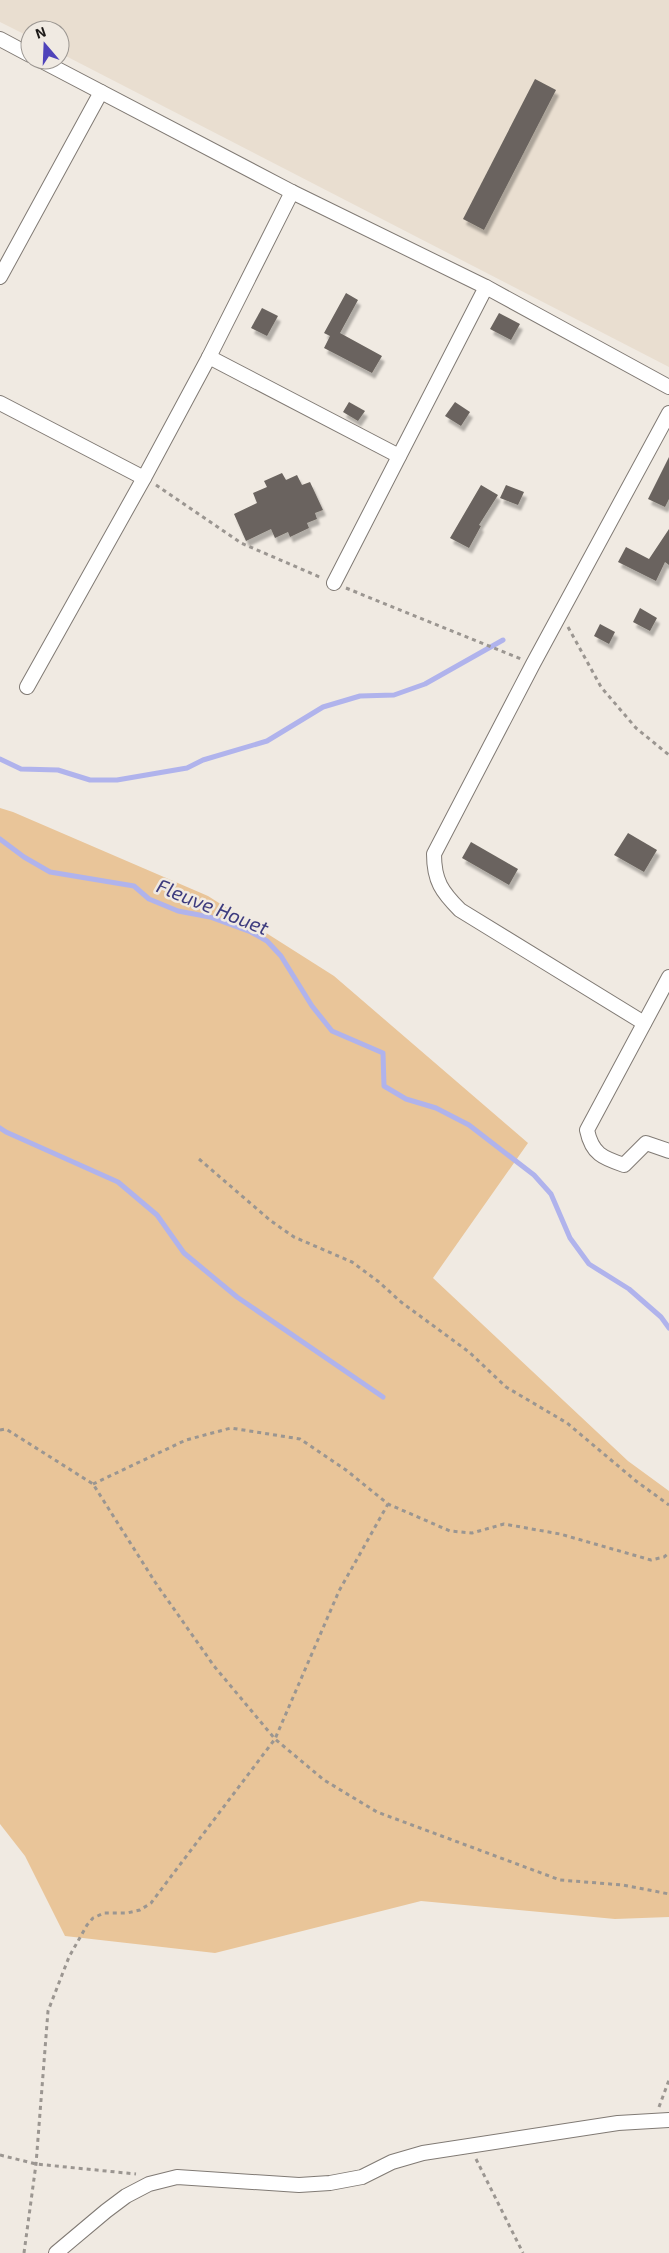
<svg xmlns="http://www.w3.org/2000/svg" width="669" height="2253" viewBox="0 0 669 2253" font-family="'Exo 2',sans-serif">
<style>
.built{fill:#e9ded0}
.green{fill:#e9c599}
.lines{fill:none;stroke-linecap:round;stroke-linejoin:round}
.stream{stroke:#b0b3ec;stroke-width:5}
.building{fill:#6a645e;filter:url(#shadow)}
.street-casing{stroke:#807a74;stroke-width:16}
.path{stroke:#9b9691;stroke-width:3;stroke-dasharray:4 4;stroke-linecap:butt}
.street{stroke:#fff;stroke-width:14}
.labels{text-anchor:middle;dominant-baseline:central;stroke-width:5;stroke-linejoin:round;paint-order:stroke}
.water-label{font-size:20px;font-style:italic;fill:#3d3b7e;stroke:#f0eae2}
</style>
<defs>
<filter id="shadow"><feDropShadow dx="3" dy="5.5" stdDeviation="1" flood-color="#0004"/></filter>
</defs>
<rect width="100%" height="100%" fill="#f0eae2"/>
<path class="built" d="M0,0H669V367L60,53V30H30V37L0,22Z"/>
<path class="green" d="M0,808L13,812L208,896L334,976L528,1143L433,1278L628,1461L669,1491V1917L615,1919L421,1901L215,1953L65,1936L25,1856L0,1824Z"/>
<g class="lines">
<g class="stream">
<path d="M0,759L21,769L58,770L90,780H117L187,768L203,760L267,741L323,707L360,696L394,695L425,684L503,640"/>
<path d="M0,839L24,857L50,872L134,886L149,899L178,911L210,917L251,932L267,941L281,956L312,1006L332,1031L383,1053L384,1086L406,1099L436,1108L469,1125L534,1175L551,1194L570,1238L589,1264L629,1289L661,1317L669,1328"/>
<path d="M0,1128L6,1132L118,1182L157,1215L184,1253L237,1297L383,1397"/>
</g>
</g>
<g class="building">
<path d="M535,79L556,90L484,230L463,219Z"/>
<path d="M346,293L358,300L340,333L382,356L372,373L324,348L330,336L324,333Z"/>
<path d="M262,308L278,316L267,336L251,328Z"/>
<path d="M499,313L520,324L511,340L490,329Z"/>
<path d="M349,402L365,411L358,421L343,412Z"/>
<path d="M455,402L470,412L461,426L445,416Z"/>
<path d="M669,457V499L665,507L648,499Z"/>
<path d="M282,473L286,480L297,475L302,485L310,482L323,510L315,513L317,519L307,523L309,528L290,537L288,532L275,538L271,529L246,541L234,514L257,503L253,493L267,487L264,481Z"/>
<path d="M481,485L498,495L479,525L481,526L469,548L450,538Z"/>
<path d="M506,485L524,492L518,505L500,498Z"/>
<path d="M669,529V565L665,562L656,581L618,562L626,547L649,559Z"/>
<path d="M640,608L657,618L650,631L633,622Z"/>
<path d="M600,624L615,632L609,644L594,636Z"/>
<path d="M628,833L657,850L644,872L614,855Z"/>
<path d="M471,842L518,869L509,885L462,858Z"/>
</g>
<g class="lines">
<g class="street-casing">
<g id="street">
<path d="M0,39L30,55"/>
<path d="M40,60L292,192L486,287L669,387"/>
<path d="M0,277L101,92"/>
<path d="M209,357L399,456"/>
<path d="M0,403L144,478"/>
<path d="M334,583L486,287"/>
<path d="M27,687L144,478L209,357L292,192"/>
<path d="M669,977L587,1130C592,1154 603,1158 624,1165L646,1143L669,1151"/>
<path d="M644,1023L460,910C442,892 434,881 434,854L533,664L669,413"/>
<path d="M56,2253L106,2211L126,2196L149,2184L177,2177L299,2185L330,2183L362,2177L392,2162L423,2153L618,2123L669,2120"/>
</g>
</g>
<g class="path">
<path d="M156,485L241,543L322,578"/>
<path d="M346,588L521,659"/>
<path d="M568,627L601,687L636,728L669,755"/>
<path d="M199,1159L271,1221L294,1237L352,1262L379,1282L401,1302L469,1352L506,1387L567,1423L636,1481L669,1505"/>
<path d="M0,1430L6,1429L93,1484L155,1582L214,1666L275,1739L324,1780L377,1812L560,1880L623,1885L669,1894"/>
<path d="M93,1484L186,1440L231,1428L300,1439L346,1470L388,1504L450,1531L472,1533L504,1524L560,1534L651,1560L664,1557L669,1553"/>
<path d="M659,2107L669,2080"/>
<path d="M0,2155L36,2164L136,2174"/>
<path d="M476,2159L523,2253"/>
<path d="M24,2253L36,2164L48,2011L69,1957L87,1925L93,1918L104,1913H127L140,1910L151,1903L275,1739L339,1591L388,1504"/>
</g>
<use href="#street" class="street"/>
</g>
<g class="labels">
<g class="water-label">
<text transform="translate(213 906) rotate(22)">Fleuve Houet</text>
</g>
</g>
<g transform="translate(45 45) rotate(341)"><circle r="24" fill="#f0eae2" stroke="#9b9691"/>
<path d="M0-4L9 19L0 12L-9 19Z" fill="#4f43ba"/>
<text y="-8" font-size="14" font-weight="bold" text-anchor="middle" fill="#1c1917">N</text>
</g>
</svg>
